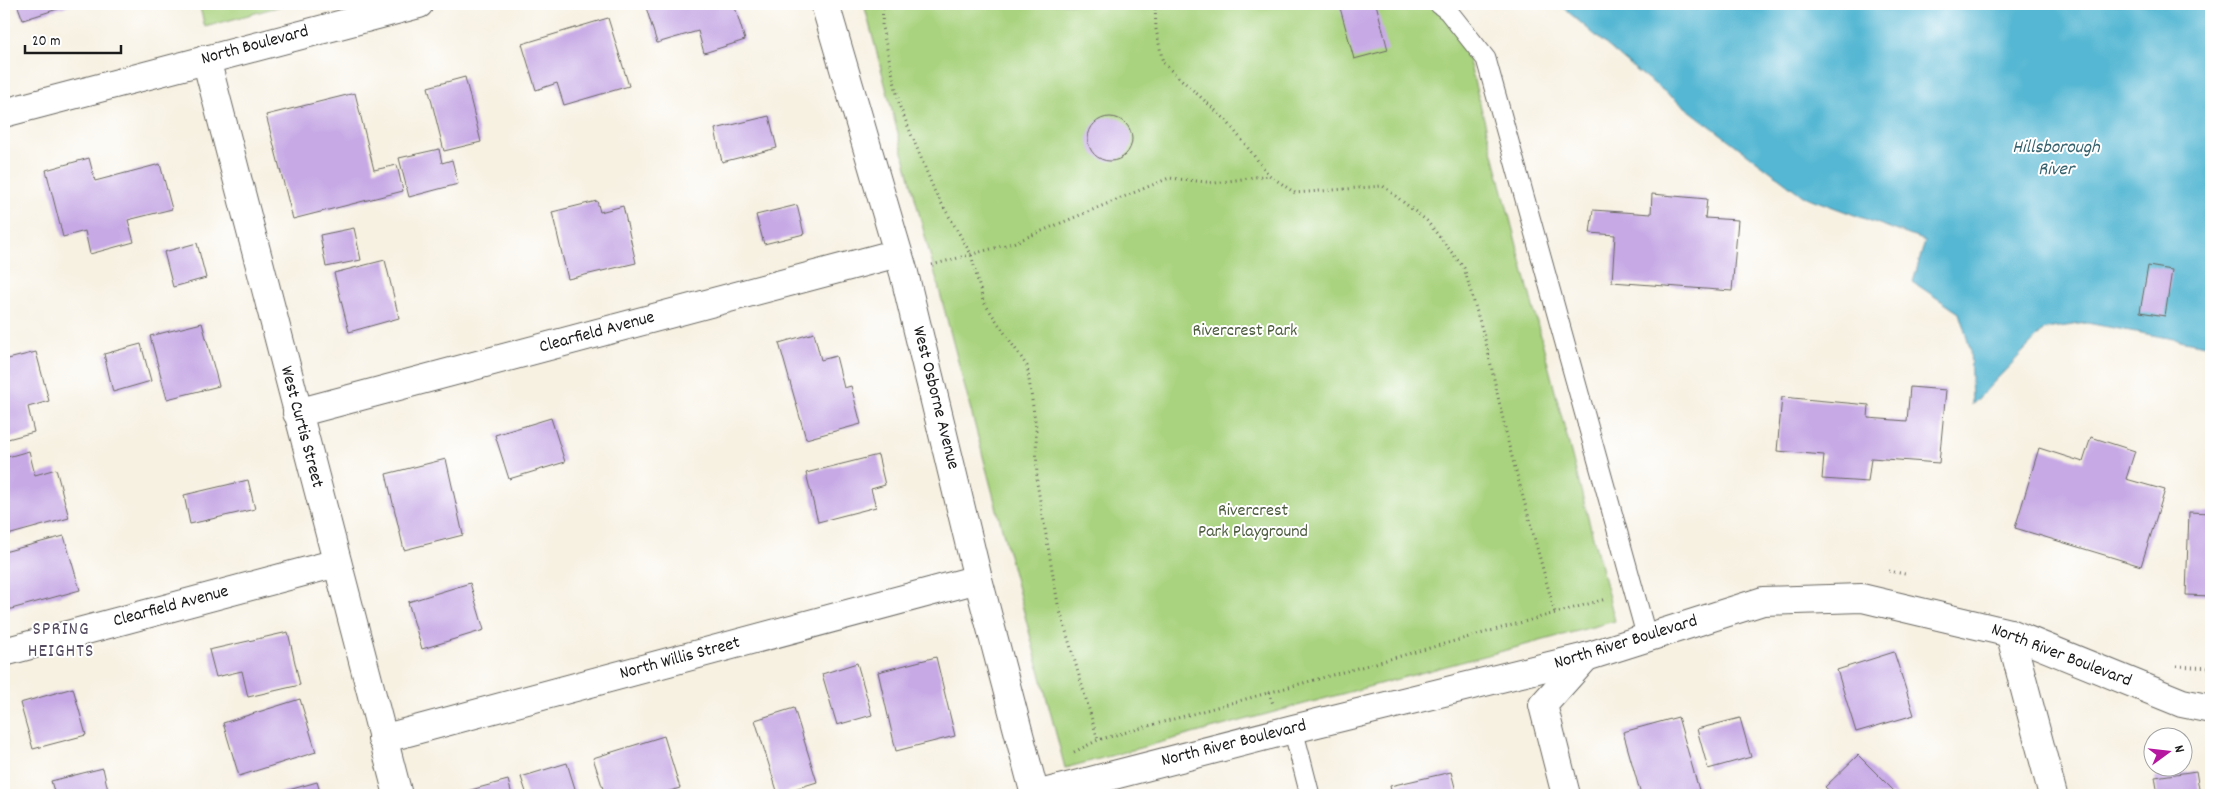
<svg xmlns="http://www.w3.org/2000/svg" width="2215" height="799" viewBox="0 0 2215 799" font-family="Dekko,sans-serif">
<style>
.green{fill:#a9d37e;stroke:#62784d}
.water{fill:#55b7d3;stroke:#386a78}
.building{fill:#c7aae5}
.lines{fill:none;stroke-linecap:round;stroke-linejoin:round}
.lane-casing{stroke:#696761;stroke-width:21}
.street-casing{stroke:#696761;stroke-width:30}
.secondary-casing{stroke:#696761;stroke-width:30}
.path{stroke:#696761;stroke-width:3;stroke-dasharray:1 4;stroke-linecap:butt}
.lane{stroke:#fff;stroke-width:19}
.street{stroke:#fff;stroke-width:28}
.secondary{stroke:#fff;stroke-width:28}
.labels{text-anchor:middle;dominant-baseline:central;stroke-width:4;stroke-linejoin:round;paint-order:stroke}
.street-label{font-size:18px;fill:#1c1c1c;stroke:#fff}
.park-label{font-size:18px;fill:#4d5c3e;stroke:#fff}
.water-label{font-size:19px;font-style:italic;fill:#36626e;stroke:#fff}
.neighbourhood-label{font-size:19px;letter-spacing:1px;fill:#584e62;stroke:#fff}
</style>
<rect width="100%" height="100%" fill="#fff"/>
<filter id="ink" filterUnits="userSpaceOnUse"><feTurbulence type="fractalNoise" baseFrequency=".02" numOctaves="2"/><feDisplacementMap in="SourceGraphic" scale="10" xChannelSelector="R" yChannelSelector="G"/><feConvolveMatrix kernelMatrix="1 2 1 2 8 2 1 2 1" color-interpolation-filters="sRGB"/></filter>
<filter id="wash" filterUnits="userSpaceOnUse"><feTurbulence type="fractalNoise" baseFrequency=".0096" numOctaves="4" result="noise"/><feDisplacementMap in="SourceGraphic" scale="20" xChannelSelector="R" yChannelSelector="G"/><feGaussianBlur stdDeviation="1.12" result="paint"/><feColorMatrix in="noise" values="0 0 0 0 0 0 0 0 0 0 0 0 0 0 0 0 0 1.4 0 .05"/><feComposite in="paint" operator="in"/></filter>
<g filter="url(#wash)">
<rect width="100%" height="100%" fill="#f7f1e2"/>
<g class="green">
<path d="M199,4H288L205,27Z"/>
<path d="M864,4H1454L1615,621L1065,768Z"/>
</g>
<path class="water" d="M1559,4H2211V346L2087,323L2045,329L1972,405L1970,348L1959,313L1913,282L1925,241L1803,196L1632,67Z"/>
<g id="blocks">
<g class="building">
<path d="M17,4H73L23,20Z"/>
<path d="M645,4H734L745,40L704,53L698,31L657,43Z"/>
<path d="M1339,4H1376L1388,50L1354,59Z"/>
<path d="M608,18L629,86L564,105L557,83L536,90L522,44Z"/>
<path d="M465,77L481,142L444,151L428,87Z"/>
<path d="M355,93L374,170L397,165L403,191L293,219L266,115Z"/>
<path d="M769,116L777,148L722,162L715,129Z"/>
<circle cx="1110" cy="139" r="22"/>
<path d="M439,149L442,163L452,160L458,184L409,197L399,158Z"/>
<path d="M89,158L95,181L160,164L172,209L128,220L134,242L90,254L85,231L63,237L46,170Z"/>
<path d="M1652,194L1707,199L1705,218L1738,220L1732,291L1612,282L1615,235L1590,233L1593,210L1651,214Z"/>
<path d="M597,201L600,212L623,206L636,263L568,279L552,212Z"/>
<path d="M797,205L804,234L764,244L756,215Z"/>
<path d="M354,228L361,260L326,267L320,235Z"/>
<path d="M197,243L206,278L173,287L164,252Z"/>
<path d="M385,260L399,318L349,332L334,273Z"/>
<path d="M2148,266L2172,270L2165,316L2140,312Z"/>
<path d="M202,323L219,386L167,399L150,336Z"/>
<path d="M814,333L821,360L836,356L844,388L851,386L861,424L806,439L779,343Z"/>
<path d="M141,344L151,381L113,392L104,354Z"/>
<path d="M36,352L49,401L28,407L34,432L4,440V360Z"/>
<path d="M1910,387L1946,390L1939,463L1871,458L1868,482L1822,479L1824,455L1777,451L1782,397L1869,405L1868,418L1907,421Z"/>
<path d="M551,418L565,462L509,479L495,435Z"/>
<path d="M2091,437L2135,451L2126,479L2165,490L2141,566L2015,528L2039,448L2083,462Z"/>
<path d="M29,451L35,475L56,469L69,518L4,536V458Z"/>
<path d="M878,455L885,485L871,489L876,507L818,522L806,473Z"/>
<path d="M446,459L463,535L404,550L386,474Z"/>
<path d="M248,480L255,509L190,524L184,495Z"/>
<path d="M2189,512L2211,513V596L2186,595Z"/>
<path d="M64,536L80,590L4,611V552Z"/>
<path d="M470,583L484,630L422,649L408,602Z"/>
<path d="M288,632L300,685L248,697L242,671L216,677L209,650Z"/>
<path d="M1894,652L1914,715L1856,732L1837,670Z"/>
<path d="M936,657L955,736L896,751L878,672Z"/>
<path d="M857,663L872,715L837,725L822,674Z"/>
<path d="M73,688L86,735L33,749L20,703Z"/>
<path d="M300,699L316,752L239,776L223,723Z"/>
<path d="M794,708L817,782L778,794L755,720Z"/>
<path d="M1678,717L1699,790L1679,795H1641L1623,732Z"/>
<path d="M1740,718L1751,757L1708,769L1697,729Z"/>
<path d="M664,736L680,788L656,795H605L593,758Z"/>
<path d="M1858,755L1898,795H1834L1825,787Z"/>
<path d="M567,763L577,795H527L521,777Z"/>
<path d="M103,768L109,795H55L51,781Z"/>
<path d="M2196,771L2200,795H2158L2155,777Z"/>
<path d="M1451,772L1457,795H1392L1390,786Z"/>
<path d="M508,780L512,795H452Z"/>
<path d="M317,782L321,795H271Z"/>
</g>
</g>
</g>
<g filter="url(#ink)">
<use href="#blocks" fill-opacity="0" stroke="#696761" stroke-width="1"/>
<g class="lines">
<g class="lane-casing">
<g id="lane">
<path d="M1439,4L1448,11L1486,59L1647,638"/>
<path d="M1293,729L1310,795"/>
</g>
</g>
<g class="street-casing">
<g id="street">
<path d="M206,59L398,795"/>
<path d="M297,413L898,253"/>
<path d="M2010,633L2053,795"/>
<path d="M4,652L337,563"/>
<path d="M382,739L978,579"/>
<path d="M1036,795L1293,729L1586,657L1763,601L1862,598L2010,633L2182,703L2211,709"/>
<path d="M1566,795L1543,705L1586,657"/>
</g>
</g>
<g class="secondary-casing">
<g id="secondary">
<path d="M825,4L904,273L978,579L1035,795"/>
<path d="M4,113L419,4"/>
</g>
</g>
<g class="path">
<path d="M883,4L882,27L900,107L935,192L971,254L983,301L1027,366L1036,427L1037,483L1058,604L1098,740"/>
<path d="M1155,4L1156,29L1163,63L1226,120L1269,175L1295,193L1383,186L1427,221L1464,268L1486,343L1509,446L1555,613"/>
<path d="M932,265L1013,243L1169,178L1215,183L1269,175"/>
<path d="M1889,571L1905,574"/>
<path d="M2177,666L2211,668"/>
<path d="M1269,692L1273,704"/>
<path d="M1074,752L1098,740L1606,599"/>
</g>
<use href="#lane" class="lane"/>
<use href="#street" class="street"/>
<use href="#secondary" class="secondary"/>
</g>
</g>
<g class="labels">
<g class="street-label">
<text transform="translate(255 46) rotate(-15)">North Boulevard</text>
<text transform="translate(597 333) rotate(-15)">Clearfield Avenue</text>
<text transform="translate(935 398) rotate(76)">West Osborne Avenue</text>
<text transform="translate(301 427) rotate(75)">West Curtis Street</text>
<text transform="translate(171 607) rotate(-15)">Clearfield Avenue</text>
<text transform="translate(1626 643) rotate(-17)">North River Boulevard</text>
<text transform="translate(2061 656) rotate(21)">North River Boulevard</text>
<text transform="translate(680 659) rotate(-15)">North Willis Street</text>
<text transform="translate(1234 744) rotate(-14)">North River Boulevard</text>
</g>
<g class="park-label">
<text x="1245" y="331">Rivercrest Park</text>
<text x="1253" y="511">Rivercrest<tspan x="1253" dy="21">Park Playground</tspan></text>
</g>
<g class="water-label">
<text x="2056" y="148">Hillsborough<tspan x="2056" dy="22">River</tspan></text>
</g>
<g class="neighbourhood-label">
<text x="61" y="630">SPRING<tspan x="61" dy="22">HEIGHTS</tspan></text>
</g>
</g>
<rect width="2215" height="799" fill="none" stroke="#fff" stroke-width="20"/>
<g transform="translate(2168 752) rotate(75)"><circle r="24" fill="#ffffff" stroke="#a4a4a4"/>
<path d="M0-4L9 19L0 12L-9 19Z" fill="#b5179e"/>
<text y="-8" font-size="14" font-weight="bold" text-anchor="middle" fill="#1c1c1c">N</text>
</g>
<path d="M25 45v8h96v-8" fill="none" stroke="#1c1c1c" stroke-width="2.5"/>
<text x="32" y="45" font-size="15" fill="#1c1c1c" stroke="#ffffff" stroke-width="4" paint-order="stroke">20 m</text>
</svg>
